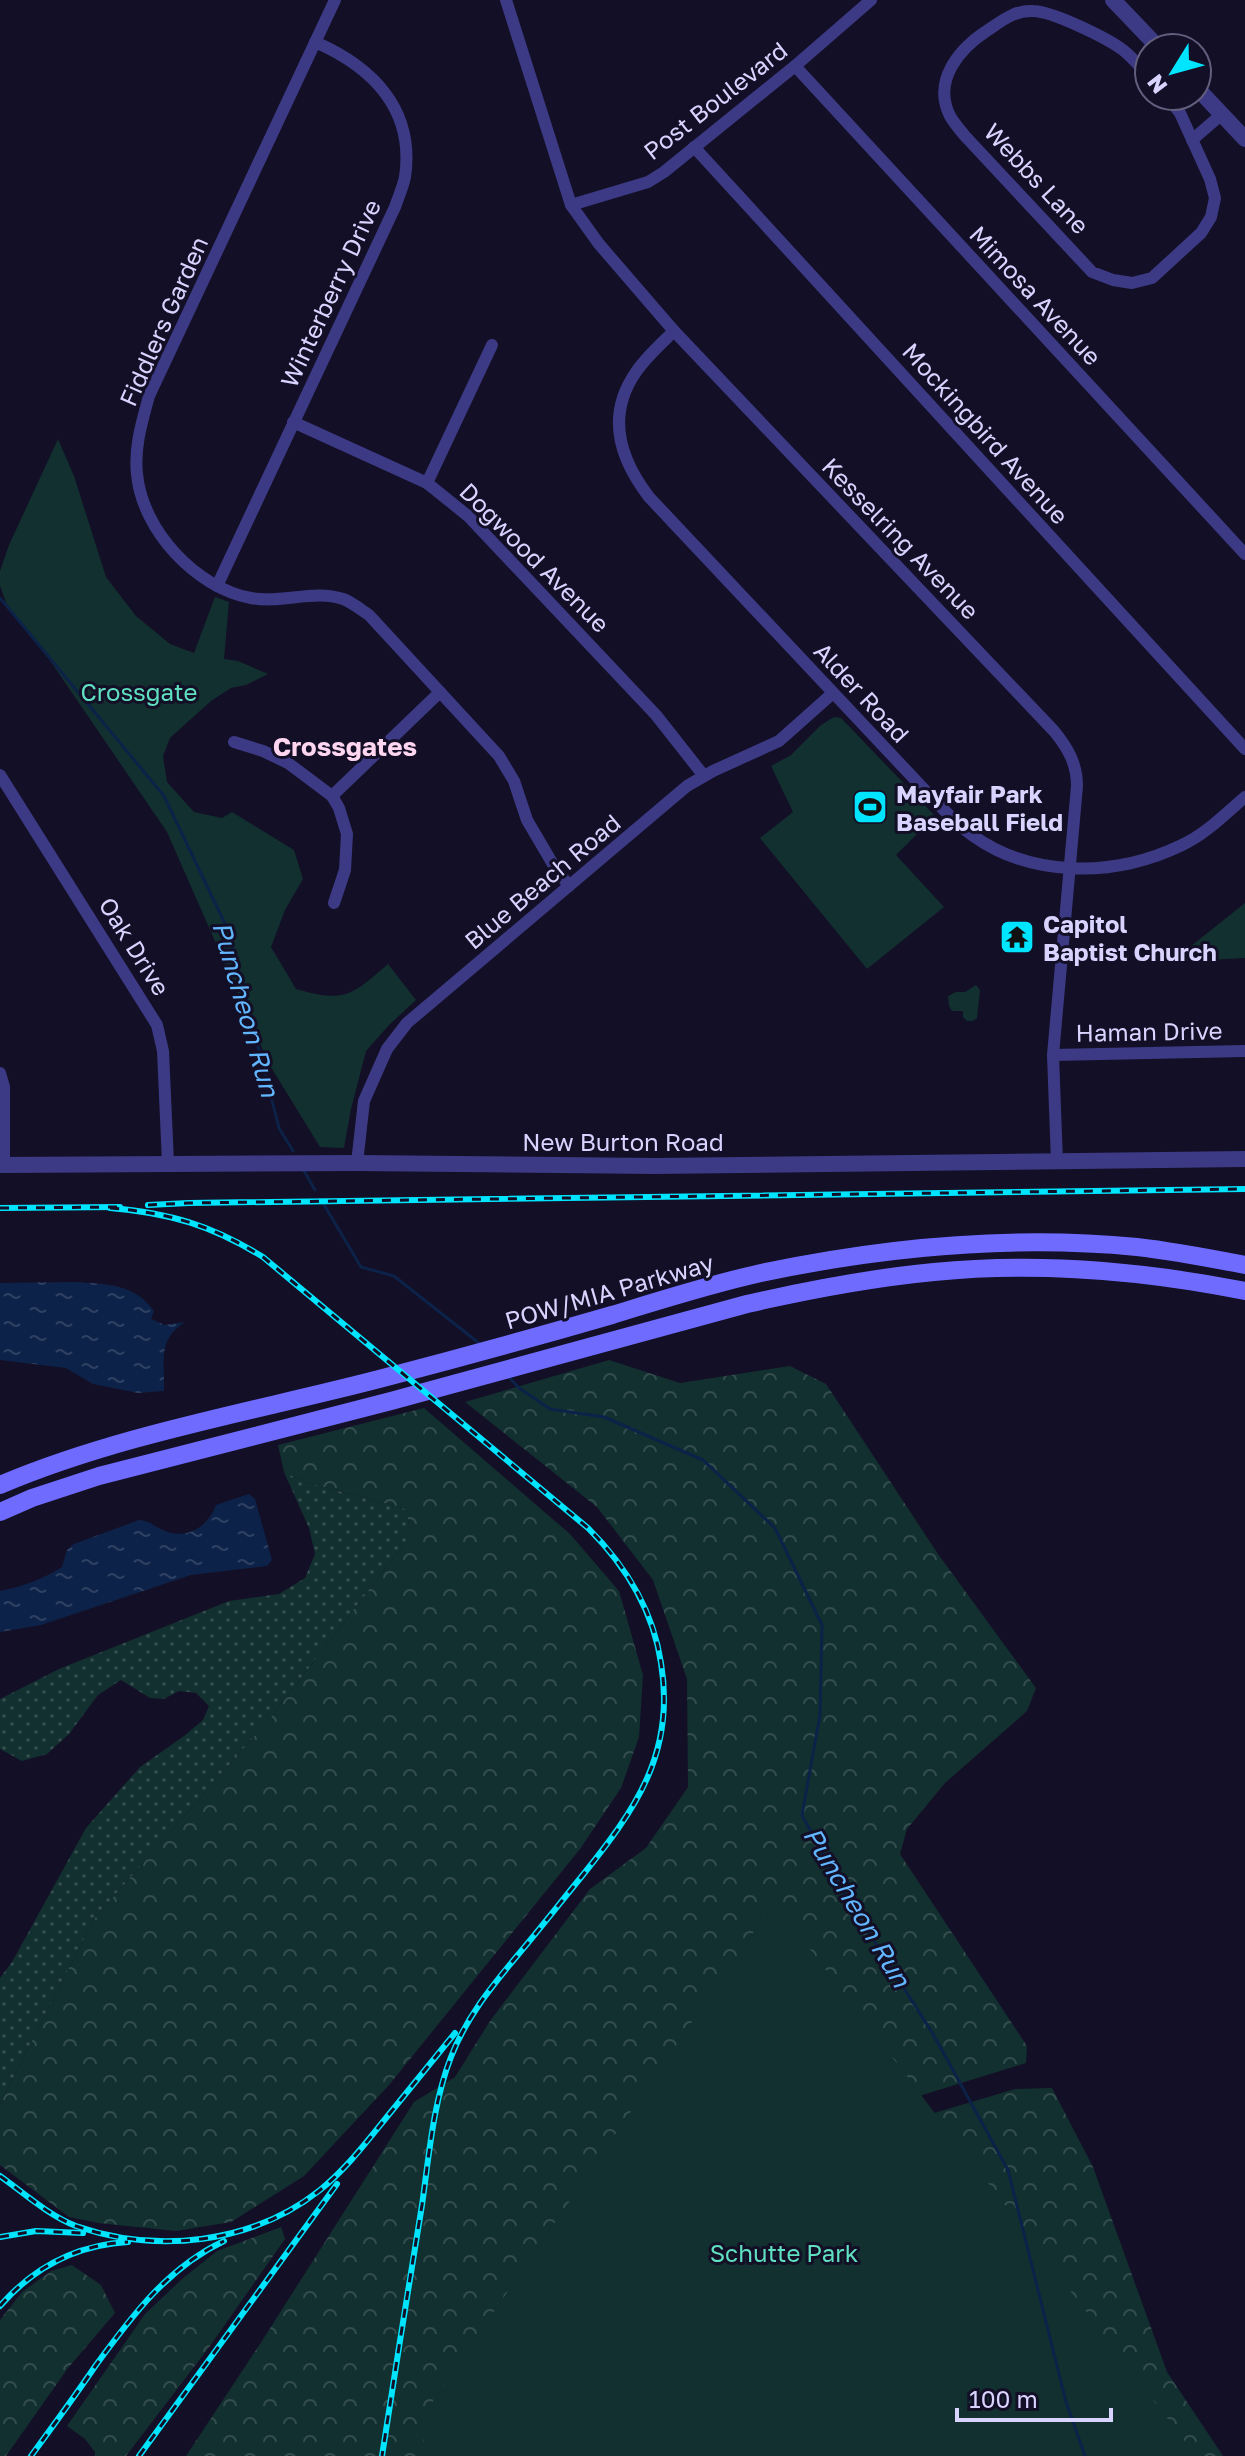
<svg xmlns="http://www.w3.org/2000/svg" width="1245" height="2456" viewBox="0 0 1245 2456" font-family="'Golos Text',sans-serif">
<style>
.grass{fill:url(#grass-dots)}
.forest{fill:url(#forest-crowns)}
.park{fill:#12302f}
.water{fill:url(#water-ripples)}
.lines{fill:none;stroke-linecap:round;stroke-linejoin:round}
.stream{stroke:#0c2248;stroke-width:3}
.minor{stroke:#3d3a85;stroke-width:12}
.tertiary{stroke:#3d3a85;stroke-width:16}
.secondary{stroke:#6f6bff;stroke-width:18}
.rail-casing{stroke:#00e5ff;stroke-width:6}
.rail{stroke:#130f26;stroke-width:3;stroke-dasharray:9;stroke-linecap:butt}
.labels{text-anchor:middle;dominant-baseline:central;stroke-width:6;stroke-linejoin:round;paint-order:stroke}
.street-label{font-size:24px;fill:#d9d4ff;stroke:#130f26}
.park-label{font-size:24px;fill:#5fe0c0;stroke:#130f26}
.poi-label{font-size:24px;font-weight:bold;fill:#d9d4ff;stroke:#130f26;text-anchor:start}
.neighbourhood-label{font-size:26px;font-weight:bold;fill:#ffd6f0;stroke:#130f26}
.water-label{font-size:26px;font-style:italic;fill:#62b6ff;stroke:#130f26}
</style>
<defs>
<pattern id="grass-dots" width="8" height="8" patternUnits="userSpaceOnUse" patternTransform="scale(2)"><rect width="8" height="8" fill="#12302f"/><path d="M2 2h.1M6 6h.1" fill="none" stroke="#344d4e" stroke-width="1.8" stroke-linecap="round"/></pattern>
<pattern id="forest-crowns" width="20" height="18" patternUnits="userSpaceOnUse" patternTransform="scale(2)"><rect width="20" height="18" fill="#12302f"/><path d="M2 6a3 3 0 1 1 6 0M12 15a3 3 0 1 1 6 0" fill="none" stroke="#344d4e"/></pattern>
<pattern id="water-ripples" width="26" height="14" patternUnits="userSpaceOnUse" patternTransform="scale(2)"><rect width="26" height="14" fill="#0c2248"/><path d="M2 4q2-2 4 0t4 0M15 11q2-2 4 0t4 0" fill="none" stroke="#2f4163"/></pattern>
</defs>
<rect width="100%" height="100%" fill="#130f26"/>
<path class="grass" d="M284,1472L305,1482L406,1509L411,1535L272,1716L94,1919L0,2104V1978L12,1962L86,1828L140,1767L184,1736L203,1720L209,1706L196,1693L179,1691L164,1699L150,1698L121,1680L98,1695L69,1734L47,1754L22,1761L0,1749V1699L59,1669L229,1601L279,1594L305,1578L315,1554L309,1528Z"/>
<g class="forest">
<path d="M609,1360L680,1383L790,1366L826,1384L938,1554L1036,1688L1027,1711L945,1783L907,1829L900,1854L1027,2046L1026,2063L880,2108L486,2456H186L260,2344L414,2102L455,2077L490,2021L590,1889L646,1848L688,1787L687,1679L653,1580L597,1507L465,1402Z"/>
<path d="M424,1408L570,1534L619,1591L643,1675L639,1737L621,1788L580,1849L389,2085L304,2176L231,2222L176,2231L98,2223L69,2217L0,2165V2104L94,1919L272,1716L411,1535L406,1509L305,1482L284,1472L278,1445Z"/>
<path d="M1052,2088L1093,2167L1167,2372L1223,2456H1000L904,2122L1015,2089Z"/>
<path d="M281,2227L285,2239L210,2346L126,2456H95V2452L85,2439L67,2426L145,2314L182,2279L217,2251Z"/>
<path d="M72,2265L101,2285L115,2313L68,2368L6,2456H0V2320L22,2292L51,2271Z"/>
</g>
<g class="park">
<path d="M58,439L74,476L106,577L136,616L170,644L194,653L215,597L229,602L224,659L238,661L268,674L246,685L231,688L211,701L170,738L163,756L167,782L194,812L222,818L232,812L294,850L303,879L285,910L271,947L296,989C345,1003 351,996 388,964L416,1000L390,1024L366,1051L351,1109L344,1148L320,1147L269,1064L167,832L51,662L8,608L0,586V571L9,545Z"/>
<path d="M834,717L841,718L935,816L896,855L944,907L867,969L760,838L793,812L771,766L791,755L821,725Z"/>
<path d="M1245,903V958L1171,962Z"/>
<path d="M976,985L980,990L977,1018L973,1021H967L963,1017V1011H952L949,1006L948,996L956,992H965Z"/>
<path d="M774,1902L1196,2456H420L433,2401Z"/>
</g>
<g class="water">
<path d="M74,1282C105,1284 134,1283 154,1311L151,1319L165,1325L185,1322C157,1340 165,1360 164,1391L138,1393L93,1384L66,1368L0,1360V1283Z"/>
<path d="M249,1494L255,1499L272,1560L267,1566L191,1575L41,1625L0,1632V1591C22,1587 43,1579 62,1567L67,1550L74,1544L139,1520C151,1521 153,1526 163,1530C186,1541 208,1527 216,1505Z"/>
</g>
<g class="lines">
<g class="stream">
<path d="M0,598L164,796L228,930L279,1128L293,1151"/>
<path d="M303,1169L315,1190"/>
<path d="M323,1203L361,1267L394,1276L480,1344"/>
<path d="M509,1377L519,1388L550,1409L604,1417L703,1460L775,1528L822,1625L820,1715L802,1815L847,1898L933,2034L1008,2170L1066,2402L1085,2456"/>
</g>
<g class="minor">
<path d="M335,0L149,396C142,422 134,447 137,474C142,530 196,588 251,598C281,604 314,589 343,599C352,602 361,610 369,615L499,756L514,781L527,820L554,866L569,886"/>
<path d="M506,0L571,205L599,244L674,331L1054,731C1068,748 1077,764 1077,786L1053,1055L1057,1162"/>
<path d="M795,66L1245,554"/>
<path d="M1149,76C1140,67 1132,57 1123,50C1107,38 1052,11 1033,11C1015,10 1003,20 988,30C960,48 932,80 950,116C954,123 960,130 965,136L1092,272L1113,280L1132,283L1152,278L1201,233L1211,217L1215,198L1210,179L1180,113L1167,96"/>
<path d="M1192,140L1222,114"/>
<path d="M694,147L1245,749"/>
<path d="M571,205L648,182L664,172L795,66L871,0"/>
<path d="M674,331C661,344 646,357 636,372C606,415 619,458 649,497L936,802C947,813 959,826 972,835C1033,879 1116,877 1182,845C1206,834 1225,814 1245,797"/>
<path d="M293,422L427,483L468,516L656,715L704,776"/>
<path d="M427,483L492,345"/>
<path d="M217,586L395,207C398,198 403,187 405,177C415,110 373,67 315,42"/>
<path d="M234,742L263,751L288,763L332,796L339,808L347,834L345,870L334,903"/>
<path d="M0,775L157,1025L163,1051L168,1163"/>
<path d="M332,796L440,692"/>
<path d="M1053,1055L1245,1051"/>
<path d="M0,1073L4,1087V1165"/>
<path d="M357,1163L364,1101L387,1049L407,1023L687,786L713,771L779,741L833,693"/>
</g>
<g class="tertiary">
<path d="M1113,0L1159,48"/>
<path d="M1197,88L1245,139"/>
<path d="M0,1165L357,1163L655,1166L1245,1159"/>
</g>
<g class="secondary">
<path d="M0,1485C120,1434 257,1411 383,1378C460,1358 536,1337 612,1315C661,1300 711,1284 761,1273C884,1247 1012,1235 1137,1247C1173,1251 1209,1258 1245,1265"/>
<path d="M0,1512L32,1498L99,1476L391,1401L747,1304C808,1290 871,1278 934,1272C1037,1262 1144,1271 1245,1291"/>
</g>
<g class="rail-casing">
<g id="rail">
<path d="M148,1205L189,1203L1245,1189"/>
<path d="M0,1208L120,1207"/>
<path d="M110,1208C170,1213 211,1225 263,1257L588,1528C626,1566 653,1609 661,1663C676,1753 635,1810 582,1876C560,1903 539,1930 517,1956C491,1987 466,2018 451,2057C433,2103 429,2156 422,2205C408,2289 395,2372 382,2456"/>
<path d="M0,2176C24,2193 48,2215 76,2226C157,2254 252,2244 320,2190C345,2170 365,2144 386,2118C409,2090 432,2061 455,2033"/>
<path d="M0,2237L36,2231L83,2233"/>
<path d="M0,2306C34,2267 76,2245 128,2242"/>
<path d="M31,2456C53,2426 75,2396 96,2365C132,2316 167,2268 224,2241"/>
<path d="M139,2456L337,2184"/>
</g>
</g>
<use href="#rail" class="rail"/>
</g>
<defs>
<g id="stadium-square" transform="scale(1.8)"><rect x="-9" y="-9" width="18" height="18" rx="4" fill="#00e5ff" stroke="#130f26"/><path d="M0-5a6.5 5 0 1 0 0 10a6.5 5 0 1 0 0-10ZM-3.5-1.8h7v3.6h-7Z" fill="#111"/></g>
<g id="temple-square" transform="scale(1.8)"><rect x="-9" y="-9" width="18" height="18" rx="4" fill="#00e5ff" stroke="#130f26"/><path d="M0-6L5-2H3V0L6.5 2.5H4V6H1.5V3h-3V6H-4V2.5H-6.5L-3 0V-2H-5Z" fill="#111"/></g>
</defs>
<g fill-rule="evenodd">
<use href="#stadium-square" x="870" y="807"/>
<use href="#temple-square" x="1017" y="937"/>
</g>
<g class="labels">
<g class="street-label">
<text transform="translate(715 100) rotate(-38)">Post Boulevard</text>
<text transform="translate(1037 178) rotate(47)">Webbs Lane</text>
<text transform="translate(330 293) rotate(-65)">Winterberry Drive</text>
<text transform="translate(1036 295) rotate(47)">Mimosa Avenue</text>
<text transform="translate(163 321) rotate(-66)">Fiddlers Garden</text>
<text transform="translate(986 433) rotate(48)">Mockingbird Avenue</text>
<text transform="translate(901 538) rotate(46)">Kesselring Avenue</text>
<text transform="translate(535 557) rotate(45)">Dogwood Avenue</text>
<text transform="translate(862 692) rotate(47)">Alder Road</text>
<text transform="translate(542 881) rotate(-40)">Blue Beach Road</text>
<text transform="translate(135 946) rotate(58)">Oak Drive</text>
<text transform="translate(1149 1031) rotate(-1)">Haman Drive</text>
<text x="623" y="1141">New Burton Road</text>
<text transform="translate(609 1291) rotate(-16)">POW/MIA Parkway</text>
</g>
<g class="park-label">
<text x="139" y="691">Crossgate</text>
<text x="784" y="2252">Schutte Park</text>
</g>
<g class="poi-label">
<text x="896" y="793">Mayfair Park<tspan x="896" dy="28">Baseball Field</tspan></text>
<text x="1043" y="923">Capitol<tspan x="1043" dy="28">Baptist Church</tspan></text>
</g>
<g class="neighbourhood-label">
<text x="345" y="746">Crossgates</text>
</g>
<g class="water-label">
<text transform="translate(246 1009) rotate(74)">Puncheon Run</text>
<text transform="translate(857 1907) rotate(59)">Puncheon Run</text>
</g>
</g>
<g transform="translate(1173 72) rotate(233)"><circle r="38" fill="#130f26" stroke="#625e7d" stroke-width="2"/>
<path d="M0-6L14 30L0 20L-14 30Z" fill="#00e5ff"/>
<text y="-12" font-size="22" font-weight="bold" text-anchor="middle" fill="#d9d4ff">N</text>
</g>
<path d="M957 2408v12h154v-12" fill="none" stroke="#d9d4ff" stroke-width="4"/>
<text x="969" y="2408" font-size="24" fill="#d9d4ff" stroke="#130f26" stroke-width="6" paint-order="stroke">100 m</text>
</svg>
